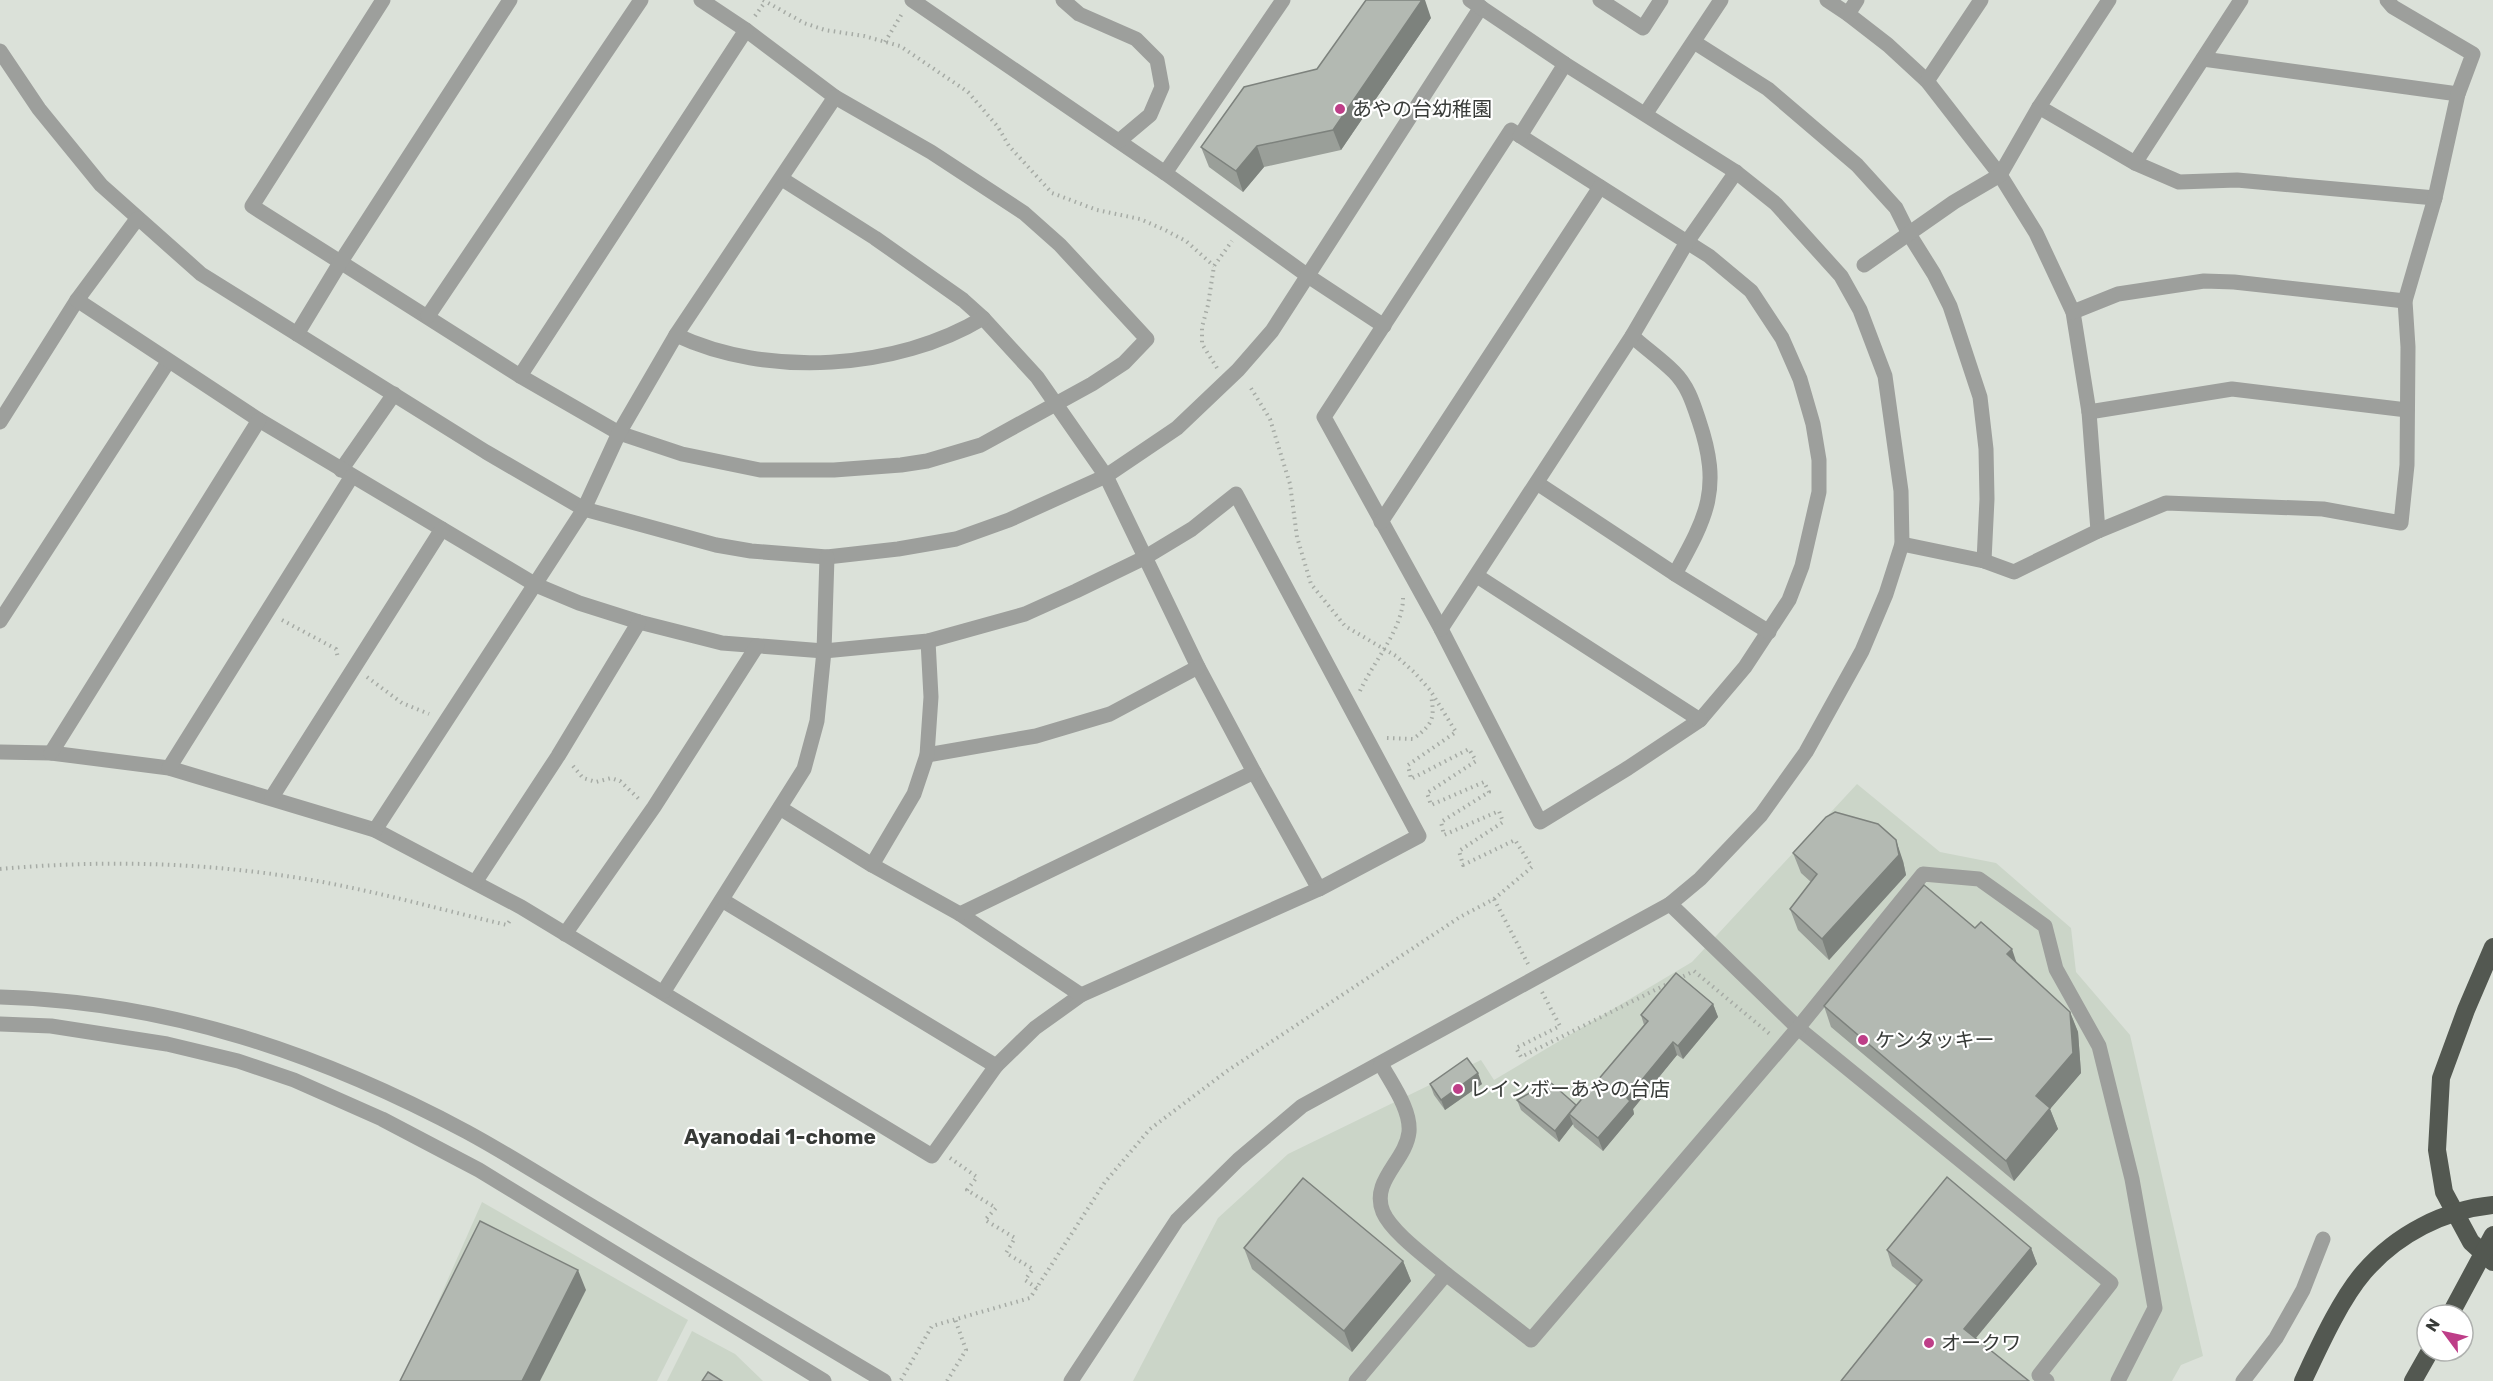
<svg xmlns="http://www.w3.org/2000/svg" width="2493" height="1381" viewBox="0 0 2493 1381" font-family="Rubik,'Noto Sans JP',sans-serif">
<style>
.built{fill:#cbd5c8}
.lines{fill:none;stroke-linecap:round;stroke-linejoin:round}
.path{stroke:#a6aba5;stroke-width:4;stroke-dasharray:1.5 4.5;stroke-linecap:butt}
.minor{stroke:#9d9f9c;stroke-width:15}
.highway{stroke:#535851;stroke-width:18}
.wall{fill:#9a9f99}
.shaded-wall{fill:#7d827d}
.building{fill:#b3b9b2;stroke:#7d827d;stroke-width:1.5}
.poi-dot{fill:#be3e88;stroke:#fff;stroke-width:2}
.labels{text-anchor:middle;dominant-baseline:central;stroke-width:4.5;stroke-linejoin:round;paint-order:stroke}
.poi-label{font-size:20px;fill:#383b38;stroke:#fff;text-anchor:start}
.neighbourhood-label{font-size:21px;font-weight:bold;fill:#383b38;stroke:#fff}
</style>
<rect width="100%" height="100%" fill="#dbe1d9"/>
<g class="built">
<path d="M1857,784L1940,852L1996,863L2071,928L2076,972L2130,1035L2203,1356L2181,1365L2172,1381H1133L1218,1218L1288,1154L1481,1060L1494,1080L1692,962Z"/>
<path d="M482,1202L688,1320L657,1381H403Z"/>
<path d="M692,1331L735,1354L763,1381H667Z"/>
</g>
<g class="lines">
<g class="path">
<path d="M763,0L804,23L825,30L864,36L900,46L968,92L998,127L1009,146L1052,193L1097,210L1140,219L1165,230L1186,241L1214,266"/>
<path d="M755,16L765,2"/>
<path d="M885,42L903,12"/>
<path d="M1217,368L1202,344V327L1208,305L1214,266L1232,241"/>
<path d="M282,620L336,649L338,658"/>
<path d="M367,677L402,703L429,714"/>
<path d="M1360,691C1373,662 1403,629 1403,598"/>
<path d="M1387,738L1413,739C1433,724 1435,719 1431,695"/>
<path d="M573,766L583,778L596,782L611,778L620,781L640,800"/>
<path d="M0,869C99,860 200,862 299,878C369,889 438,909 507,925L511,919"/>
<path d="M1494,899L1528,964"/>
<path d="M1678,979L1694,971L1771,1035"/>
<path d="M1542,992L1560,1026L1516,1048L1521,1057L1671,982"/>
<path d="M950,1158L977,1177L967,1190L996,1208L985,1220L1015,1238L1006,1253L1033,1269L1025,1280L1037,1288"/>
<path d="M901,1380L932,1326L1030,1298L1105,1182L1150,1129L1227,1071L1460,917L1494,899L1532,867L1515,840L1463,865L1459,851L1503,822L1499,811L1444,835L1441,822L1489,792L1484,782L1431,805L1427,793L1476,761L1469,749L1411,779L1408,765L1456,732L1430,690L1414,672L1396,656L1345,626L1311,584L1297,537L1290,484L1270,419L1249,385"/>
<path d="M947,1381L966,1350L955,1319"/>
</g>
<g class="minor">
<path d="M383,0L252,206L520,376L619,433L682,454L760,470H834L901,465L927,461L981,445L1092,384L1124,363L1147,339L1060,245L1024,213L931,152L835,97L746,30L701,0"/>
<path d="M912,0L1165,173L1308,276L1384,326"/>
<path d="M1063,0L1079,14L1136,39L1157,60L1162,87L1150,115L1119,141"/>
<path d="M1600,0L1643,28L1661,0"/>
<path d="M1827,0L1848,14L1888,45L1927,81L2000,175L2036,233L2073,312L2089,412L2098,531"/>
<path d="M1848,14L1857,0"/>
<path d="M1694,42L1768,89L1857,165L1896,208L1909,234L1934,274L1950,306L1980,397L1986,449L1987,499L1984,561"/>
<path d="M0,51L39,109L101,185L201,274L486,452L584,509L716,545L751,551L827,557L898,549L956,539L1009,520L1106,476L1177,428L1238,370L1272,331L1481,7"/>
<path d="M2203,59L2458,94"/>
<path d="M1927,81L1981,0"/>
<path d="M2039,107L2135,163L2179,182L2237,180L2435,198"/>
<path d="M1646,113L1721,0"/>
<path d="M1511,130L1709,256L1751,291L1782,338L1800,379L1813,424L1819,460V492L1802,566L1789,600L1745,667L1700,720L1628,768L1540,822L1441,629L1324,417Z"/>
<path d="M1520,136L1565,64"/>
<path d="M2135,163L2241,0"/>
<path d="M1165,173L1283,0"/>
<path d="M782,179L875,238L963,300L983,318L1037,377L1106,476L1198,667L1254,772L1319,889"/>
<path d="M1864,265L1954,202L2000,175L2039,107L2109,0"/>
<path d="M2073,312L2118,294L2204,281L2234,282L2405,301"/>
<path d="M428,316L641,0"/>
<path d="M297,334L340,263L510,0"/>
<path d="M676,335C767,378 897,370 983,318"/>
<path d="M1632,336C1645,348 1661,359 1674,372C1688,386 1693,403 1699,421C1722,489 1707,516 1675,574"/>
<path d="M520,376L746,30"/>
<path d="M2089,412L2232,389L2407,410"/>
<path d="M0,422L77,300L137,219"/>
<path d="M341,470L394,394"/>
<path d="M1537,483L1675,574L1769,632"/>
<path d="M1381,522L1600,187"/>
<path d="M1902,544L1984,561L2014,572L2098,531L2166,503L2323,509L2401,523L2407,465L2408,347L2405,301L2435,198L2458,94L2473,54L2393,7L2387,0"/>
<path d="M1477,576L1700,720"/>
<path d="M0,621L168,362"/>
<path d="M1441,629L1632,336L1687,242L1736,172"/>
<path d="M0,752L51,753L169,768L375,830L521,907L932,1156L996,1066L1035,1028L1081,995L1319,889L1419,836L1236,494L1192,529L1144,558L1076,591L1025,614L928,641L824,651L722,643L639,622L579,603L536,585L259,420L77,300"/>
<path d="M51,753L259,420"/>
<path d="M927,755L1036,736L1110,714L1198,667"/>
<path d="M169,768L352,476"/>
<path d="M272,797L442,529"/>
<path d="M780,808L872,865L960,914L1081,995"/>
<path d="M375,830L584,509L619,433L676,335L835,97"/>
<path d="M872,865L914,794L927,755L931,697L928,641"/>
<path d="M476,881L558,756L639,622"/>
<path d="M722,900L996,1066"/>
<path d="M1670,904L1798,1028L2111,1283L2039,1375L2047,1381"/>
<path d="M960,914L1254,772"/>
<path d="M565,934L654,807L757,646"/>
<path d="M664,991L804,769L817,721L824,651L827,557"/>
<path d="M0,997C169,1002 319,1053 467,1132C515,1158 562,1189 610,1217C701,1272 792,1326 884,1381"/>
<path d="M0,1024L51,1026L167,1044L238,1061L294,1080L382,1119L479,1170L824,1381"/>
<path d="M1446,1274L1531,1340L1798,1028L1923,874L1979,879L2045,926L2056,969L2099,1046L2132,1179L2155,1308L2118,1381"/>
<path d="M1071,1381L1177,1220L1238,1160L1302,1106L1670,904L1700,879L1761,815L1806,752L1862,651L1886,594L1902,544L1901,491L1885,376L1860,310L1841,276L1776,204L1736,172L1565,64L1470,0"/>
<path d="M1356,1381L1446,1274C1429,1259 1392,1233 1383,1212C1370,1181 1406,1161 1409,1132C1411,1109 1391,1083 1381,1064"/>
<path d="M2243,1381L2276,1338L2303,1290L2323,1239"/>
</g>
<g class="highway">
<path d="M2493,947L2466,1010L2441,1078L2437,1150L2444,1192L2471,1242L2493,1262"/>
<path d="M2450,1315L2493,1235"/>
<path d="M2303,1381C2319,1347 2340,1300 2364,1272C2397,1234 2444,1210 2493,1205"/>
<path d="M2413,1381L2430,1351"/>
</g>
</g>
<g class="wall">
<path d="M1431,18L1341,150L1264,167L1243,192L1209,167L1201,147L1317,69Z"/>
<path d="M1793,853L1903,861L1906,875L1829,960L1798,930L1790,909L1811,882L1801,873Z"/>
<path d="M2017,964L2070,1012L2078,1032L2081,1073L2050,1109L2058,1129L2014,1181L1831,1027L1824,1006Z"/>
<path d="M1713,1004L1718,1017L1683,1059L1677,1055L1633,1109L1634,1114L1603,1151L1574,1127L1573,1124L1559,1142L1521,1110L1517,1100L1576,1105V1106L1644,1025L1641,1015Z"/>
<path d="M1430,1084H1482L1445,1110L1434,1095Z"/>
<path d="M1244,1248L1403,1261L1411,1281L1352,1352L1252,1269Z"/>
<path d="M2031,1248L2037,1264L1976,1338L1841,1381L1917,1286L1892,1266L1887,1250Z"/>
</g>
<g class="shaded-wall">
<path d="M1422,0H1425L1431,18L1341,150L1333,130Z"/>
<path d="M1257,146L1264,167L1243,192L1236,171Z"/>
<path d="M1896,840L1903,861L1906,875L1829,960L1822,939Z"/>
<path d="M2012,949L2019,970L2007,954Z"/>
<path d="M1713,1004L1718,1017L1683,1059L1678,1046Z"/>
<path d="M2070,1012L2078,1032L2081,1073L2050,1109L2058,1129L2014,1181L2006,1161L2036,1096Z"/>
<path d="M1673,1042L1677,1055L1633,1109L1634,1114L1603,1151L1598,1138L1627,1098Z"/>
<path d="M1478,1073L1482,1084L1445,1110L1441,1100Z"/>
<path d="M1576,1105L1580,1115L1569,1114L1573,1124L1559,1142L1555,1131Z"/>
<path d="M2031,1248L2037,1264L1970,1345L1964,1329Z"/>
<path d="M1403,1261L1411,1281L1352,1352L1344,1331Z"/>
<path d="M578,1270L586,1290L540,1381H522Z"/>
</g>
<g class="building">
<path d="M1366,0H1422L1333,130L1257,146L1236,171L1201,147L1244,87L1317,69Z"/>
<path d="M1835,812L1878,824L1896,840L1899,855L1822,939L1790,909L1817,874L1793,853L1826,817Z"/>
<path d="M1924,885L1975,928L1981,922L2012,949L2007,954L2070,1012L2073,1053L2036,1096L2050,1108L2006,1161L1824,1006Z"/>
<path d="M1676,973L1713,1004L1678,1046L1673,1042L1627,1098L1630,1101L1598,1138L1569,1114L1648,1021L1641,1015Z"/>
<path d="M1467,1058L1478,1073L1441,1100L1430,1084Z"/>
<path d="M1550,1082L1576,1105L1555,1131L1517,1100Z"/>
<path d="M1947,1177L2031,1248L1964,1329L2029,1381H1841L1922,1280L1887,1250Z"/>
<path d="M1303,1178L1403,1261L1344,1331L1244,1248Z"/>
<path d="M480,1221L578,1270L522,1381H400Z"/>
<path d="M708,1372L722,1381H702Z"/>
</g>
<g class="poi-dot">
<circle cx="1340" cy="109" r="6"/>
<circle cx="1863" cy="1040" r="6"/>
<circle cx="1458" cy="1089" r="6"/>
<circle cx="1929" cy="1343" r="6"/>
</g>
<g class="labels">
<g class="poi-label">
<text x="1352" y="109">あやの台幼稚園</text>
<text x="1875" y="1040">ケンタッキー</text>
<text x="1470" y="1089">レインボーあやの台店</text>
<text x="1941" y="1343">オークワ</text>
</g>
<g class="neighbourhood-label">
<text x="780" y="1136">Ayanodai 1-chome</text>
</g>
</g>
<g transform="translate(2445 1333) rotate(303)"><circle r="28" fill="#ffffff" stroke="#afb1af" stroke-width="1.5"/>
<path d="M0-4.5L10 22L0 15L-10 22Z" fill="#be3e88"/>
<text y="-9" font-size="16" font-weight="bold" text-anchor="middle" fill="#383b38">N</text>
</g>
</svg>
